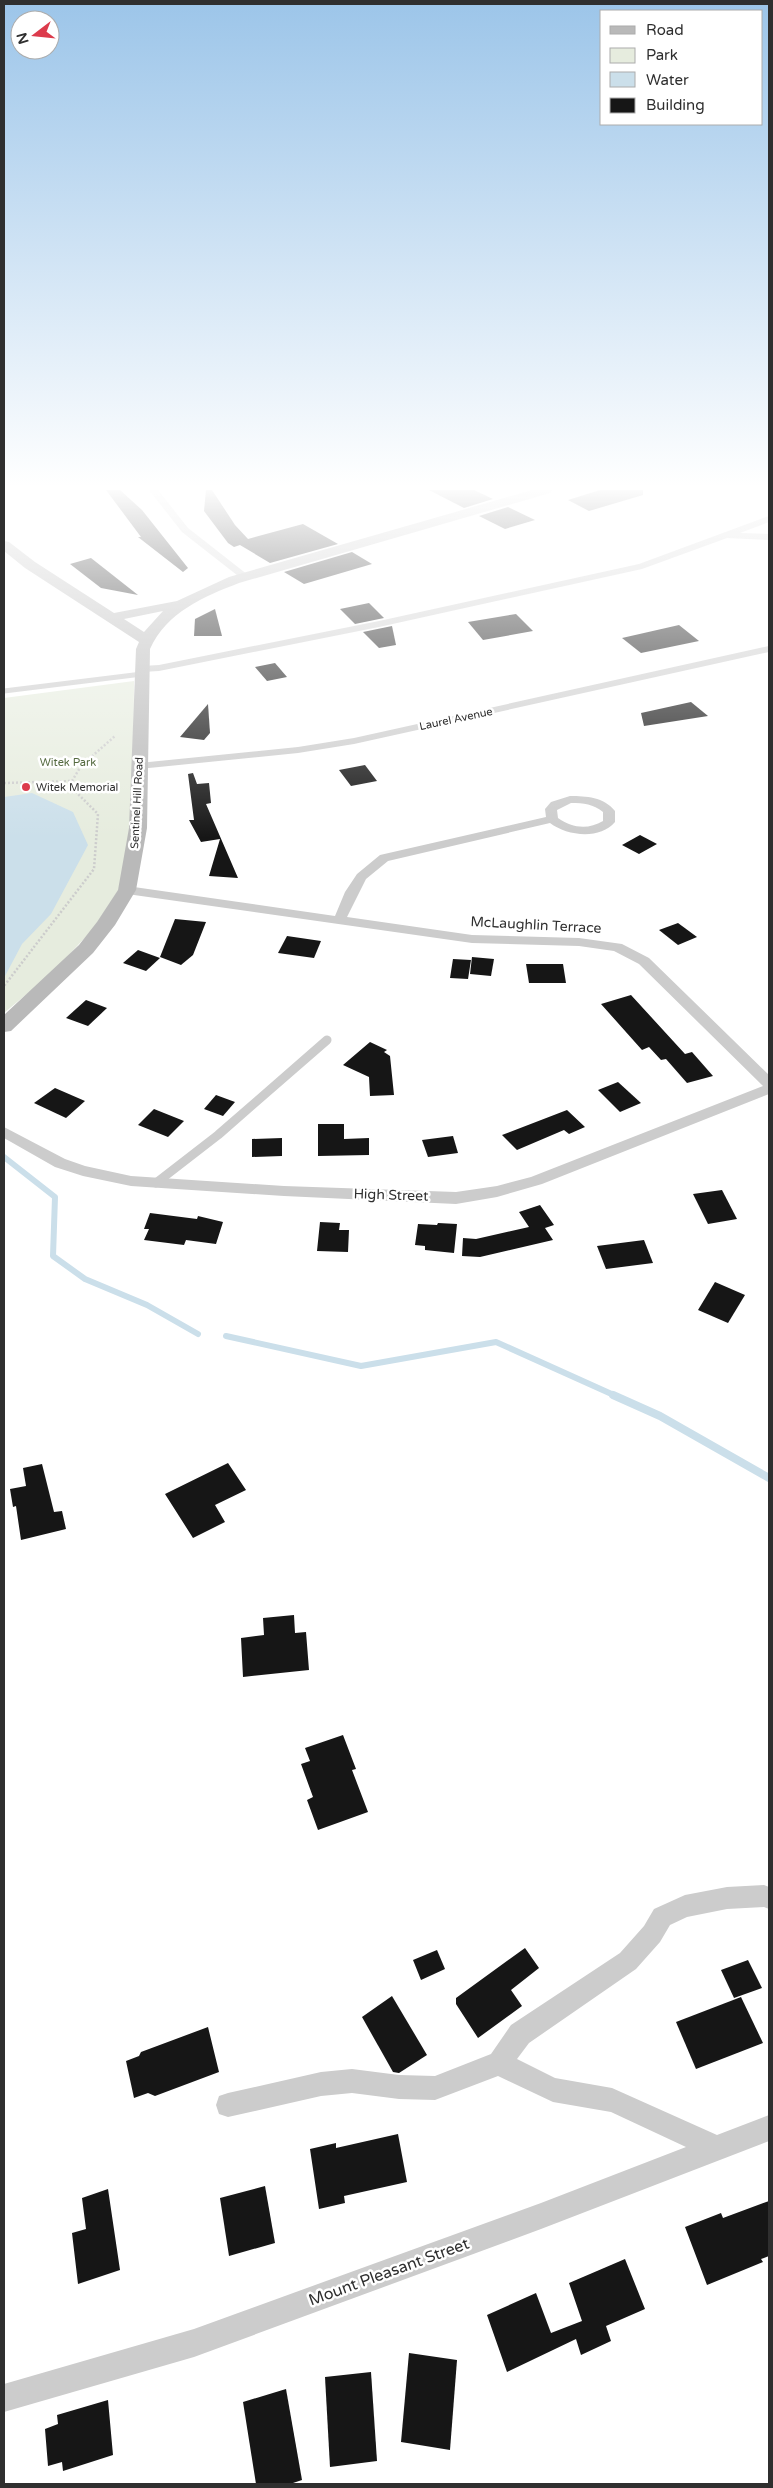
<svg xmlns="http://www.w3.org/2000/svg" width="773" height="2488" viewBox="0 0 773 2488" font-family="'Varela Round',sans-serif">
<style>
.green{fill:#e6ecde}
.water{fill:#cbdfea}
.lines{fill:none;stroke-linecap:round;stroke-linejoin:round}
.stream-far1{stroke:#cbdfea;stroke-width:6}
.stream{stroke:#cbdfea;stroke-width:8}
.building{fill:#161616}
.path{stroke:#ccc;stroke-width:2.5;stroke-dasharray:2 2;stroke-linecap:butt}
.lane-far1{stroke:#ccc;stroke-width:5}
.lane{stroke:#ccc;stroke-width:9}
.street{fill:#ccc;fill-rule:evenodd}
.secondary{fill:#b9b9b9;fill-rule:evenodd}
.poi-dot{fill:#dc3b4c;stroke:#fff;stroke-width:2}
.labels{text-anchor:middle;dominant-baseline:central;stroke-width:5;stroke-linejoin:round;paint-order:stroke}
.far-street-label{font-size:11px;fill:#2f2f2f;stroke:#fff}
.far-park-label{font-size:11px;fill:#54693f;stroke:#fff}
.far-poi-label{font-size:11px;fill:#2f2f2f;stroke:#fff;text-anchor:start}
.street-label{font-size:14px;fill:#2f2f2f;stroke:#fff}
.near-street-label{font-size:16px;fill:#2f2f2f;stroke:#fff}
</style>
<rect width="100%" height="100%" fill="#fff"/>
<path class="green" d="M134,681L133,835L118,891L93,929L52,973L4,1013V698Z"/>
<path class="water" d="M32,793L73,812L88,845L51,914L22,944L4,978V797Z"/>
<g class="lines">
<g class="stream-far1">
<path d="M4,1157L55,1197L53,1256L85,1279L147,1305L198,1334"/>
<path d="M226,1336L361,1366L496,1342L616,1396"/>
</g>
<path class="stream" d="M613,1395L660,1416L769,1478"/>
</g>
<g class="building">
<path d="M106,490H120L142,510L188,568L183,572L138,537H141Z"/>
<path d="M206,490H212L235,525L248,539L303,524L338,544L270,563L240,545L234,547L228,543L204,511Z"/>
<path d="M429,490H474L493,499L464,508Z"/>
<path d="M600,490H643V495L589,511L568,500Z"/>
<path d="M508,507L535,520L505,529L479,516Z"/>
<path d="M352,552L372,564L304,584L284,572Z"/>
<path d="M91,558L138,595L101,588L70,564Z"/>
<path d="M369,603L384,618L355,624L340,609Z"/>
<path d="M215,609L222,636H194L195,619Z"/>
<path d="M516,614L533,631L483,640L468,622Z"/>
<path d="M679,625L699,641L641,653L622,638Z"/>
<path d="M392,626L396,645L379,648L363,632Z"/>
<path d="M275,663L287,677L267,681L255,667Z"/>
<path d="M691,702L708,716L644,726L641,713Z"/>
<path d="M208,704L210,733L204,740L180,737Z"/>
<path d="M365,765L377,781L351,786L339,770Z"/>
<path d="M193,773L197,784L209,783L211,803L206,804L238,878L209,876L220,839L201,842L189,820H194L188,774Z"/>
<path d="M640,835L657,844L639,854L622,845Z"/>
<path d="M175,919L206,922L193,955L181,965L160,957Z"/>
<path d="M678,923L697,937L678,945L659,930Z"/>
<path d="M287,936L321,941L314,958L278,953Z"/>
<path d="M138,950L160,958L146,971L123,963Z"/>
<path d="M472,957L494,959L491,976L470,974Z"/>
<path d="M453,959L471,960L468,979L450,978Z"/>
<path d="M526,964H563L566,983H529Z"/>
<path d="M631,995L685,1054L692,1052L713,1076L687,1083L666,1059L661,1060L649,1047L642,1050L601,1004Z"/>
<path d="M86,1000L107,1008L88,1026L66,1018Z"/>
<path d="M370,1042L387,1050L384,1052L390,1056L394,1095L370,1096L369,1077L343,1065Z"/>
<path d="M618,1082L641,1103L620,1112L598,1090Z"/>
<path d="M55,1088L85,1101L66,1118L34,1103Z"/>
<path d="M216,1095L235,1102L223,1116L204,1109Z"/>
<path d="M154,1109L184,1121L168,1137L138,1125Z"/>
<path d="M567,1110L585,1127L569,1134L564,1130L517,1150L502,1135Z"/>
<path d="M318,1124H344V1139L369,1138V1155L318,1156Z"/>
<path d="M453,1136L458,1153L428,1157L422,1140Z"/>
<path d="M282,1138V1156L252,1157V1139Z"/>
<path d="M722,1190L737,1219L708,1224L693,1194Z"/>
<path d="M540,1205L554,1225L545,1228L553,1240L480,1257L462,1256L463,1238L476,1239L529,1227L519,1212Z"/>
<path d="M150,1213L197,1219L198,1216L223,1222L216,1244L186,1240L184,1245L144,1240L149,1229H144Z"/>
<path d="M320,1222L340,1223L339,1230H349L348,1252L317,1251Z"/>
<path d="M438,1223L457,1224L454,1253L425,1250V1246L415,1245L418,1224L437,1225Z"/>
<path d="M644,1240L653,1263L606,1269L597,1246Z"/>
<path d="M715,1282L745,1295L728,1323L698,1310Z"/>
<path d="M228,1463L246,1490L215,1505L225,1522L193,1538L165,1494Z"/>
<path d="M42,1464L54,1512L62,1511L66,1529L21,1540L16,1506L13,1507L10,1489L26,1486L23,1468Z"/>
<path d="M294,1615L295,1633L306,1632L309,1670L243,1677L241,1638L264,1635L263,1618Z"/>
<path d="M343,1735L356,1769L352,1770L368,1812L318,1830L307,1800L313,1797L301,1764L310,1761L305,1748Z"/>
<path d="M525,1948L539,1968L511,1990L522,2006L478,2038L456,2004V1998Z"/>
<path d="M437,1950L445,1969L421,1980L413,1960Z"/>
<path d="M748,1960L762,1988L734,1998L721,1970Z"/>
<path d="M392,1996L427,2055L399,2073L393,2072L362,2017Z"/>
<path d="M741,1997L763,2043L696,2069L676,2022Z"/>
<path d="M208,2027L219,2072L155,2096L148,2093L134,2098L126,2061L139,2056L141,2052Z"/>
<path d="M398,2134L407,2182L344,2196L345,2203L319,2209L310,2149L336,2143V2148Z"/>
<path d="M265,2186L275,2243L229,2256L220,2198Z"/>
<path d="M108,2189L120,2270L78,2284L72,2233L86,2229L82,2198Z"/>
<path d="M769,2201V2256L761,2259L763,2262L707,2285L685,2227L721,2213L723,2218Z"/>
<path d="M625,2259L645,2309L606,2326L611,2341L581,2355L576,2339L507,2372L487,2315L536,2293L551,2333L582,2321L569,2283Z"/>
<path d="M409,2353L457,2360L450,2450L401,2442Z"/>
<path d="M371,2372L377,2461L330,2467L325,2377Z"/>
<path d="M286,2389L302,2480L290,2484H256L243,2402Z"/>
<path d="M108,2400L113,2455L63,2471L62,2462L48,2466L45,2429L58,2424L57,2415Z"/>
</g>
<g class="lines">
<g class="path">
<path d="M72,781L81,766L115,736"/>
<path d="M4,783L72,781V788L98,814L94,869L4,986"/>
</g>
<path class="lane-far1" d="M4,691L142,674"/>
<path class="lane" d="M156,1183L218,1135L327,1040"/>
<g class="street">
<path d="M149,490H158L188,528L248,575V579H242L182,532Z"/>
<path d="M769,516V522L740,533L769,534V540L727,538L642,569L379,627L159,671L142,672L137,669L142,666L159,665L379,621L639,564Z"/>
<path d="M769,646V652L354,744L298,753L139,769L133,766L139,763L298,747L354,738Z"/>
<path d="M570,796C586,796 604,797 615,811V822C600,840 567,836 550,823L388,861L366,879L347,917L472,935L579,938L622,944L649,958L769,1075V1094L542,1184L497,1197L456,1204L284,1196L131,1186L83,1176L55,1167L4,1138V1127L65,1159L85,1166L131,1176L284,1186L456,1192L497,1186L531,1177L763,1086L639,964L614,951L579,946L472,943L127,894L121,890L127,886L335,916L345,892L357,874L380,855L546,817L545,809L551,802ZM571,803C584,803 593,804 603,812V821C588,830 572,828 558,818L557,810Z"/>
<path d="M764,1885L769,1887V1909L764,1907L727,1909L687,1917L670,1925L660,1942L636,1969L529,2043L517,2059L555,2078L612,2088L717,2135L769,2115V2141L541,2229L194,2357L4,2412V2384L194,2329L541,2203L686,2147L611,2112L553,2102L498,2076L435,2100L399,2099L352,2093L321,2096L228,2117L219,2114L216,2105L219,2096L228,2093L321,2072L352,2069L399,2075L435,2076L491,2054L511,2025L620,1953L644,1926L654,1909L685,1895L727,1887Z"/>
</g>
<path class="secondary" d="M532,490H552L550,493L239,583C203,597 167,612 150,649L147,828L136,890L115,925L93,953L11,1031L4,1032V1015L79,945L97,922L118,890L129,828L136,649L139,642L25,568L4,551V541L9,542L35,562L114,613L177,601L229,577ZM163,611L144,632L124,619Z"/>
</g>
<linearGradient id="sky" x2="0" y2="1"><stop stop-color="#9cc5e9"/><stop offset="0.58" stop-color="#fff"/><stop offset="1" stop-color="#fff" stop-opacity="0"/></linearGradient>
<rect width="773" height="838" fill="url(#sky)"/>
<circle class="poi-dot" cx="26" cy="787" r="5"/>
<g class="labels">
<g class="far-street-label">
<text transform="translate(456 719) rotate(-12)">Laurel Avenue</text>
<text transform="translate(137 803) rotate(-87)">Sentinel Hill Road</text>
</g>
<g class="far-park-label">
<text x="68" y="762">Witek Park</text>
</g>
<g class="far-poi-label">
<text x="36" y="787">Witek Memorial</text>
</g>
<g class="street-label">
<text transform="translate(536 925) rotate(3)">McLaughlin Terrace</text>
<text transform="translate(391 1195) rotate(2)">High Street</text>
</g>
<g class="near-street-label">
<text transform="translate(389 2272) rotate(-20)">Mount Pleasant Street</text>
</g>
</g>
<rect width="773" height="2488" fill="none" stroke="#2f2f2f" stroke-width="10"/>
<rect x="600" y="10" width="162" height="115" fill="#ffffff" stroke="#acacac"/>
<rect x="610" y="26" width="25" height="8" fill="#b9b9b9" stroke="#acacac"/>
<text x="646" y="35" font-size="15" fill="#2f2f2f">Road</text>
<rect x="610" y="48" width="25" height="15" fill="#e6ecde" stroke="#acacac"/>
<text x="646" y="60" font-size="15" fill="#2f2f2f">Park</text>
<rect x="610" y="72" width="25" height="15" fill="#cbdfea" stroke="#acacac"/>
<text x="646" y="85" font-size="15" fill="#2f2f2f">Water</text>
<rect x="610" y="98" width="25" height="15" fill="#161616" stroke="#acacac"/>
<text x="646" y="110" font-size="15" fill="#2f2f2f">Building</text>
<g transform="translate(35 35) rotate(254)"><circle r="24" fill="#ffffff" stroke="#acacac"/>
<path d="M0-4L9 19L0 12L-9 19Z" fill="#dc3b4c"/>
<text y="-8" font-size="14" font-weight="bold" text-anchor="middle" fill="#2f2f2f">N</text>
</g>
</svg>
